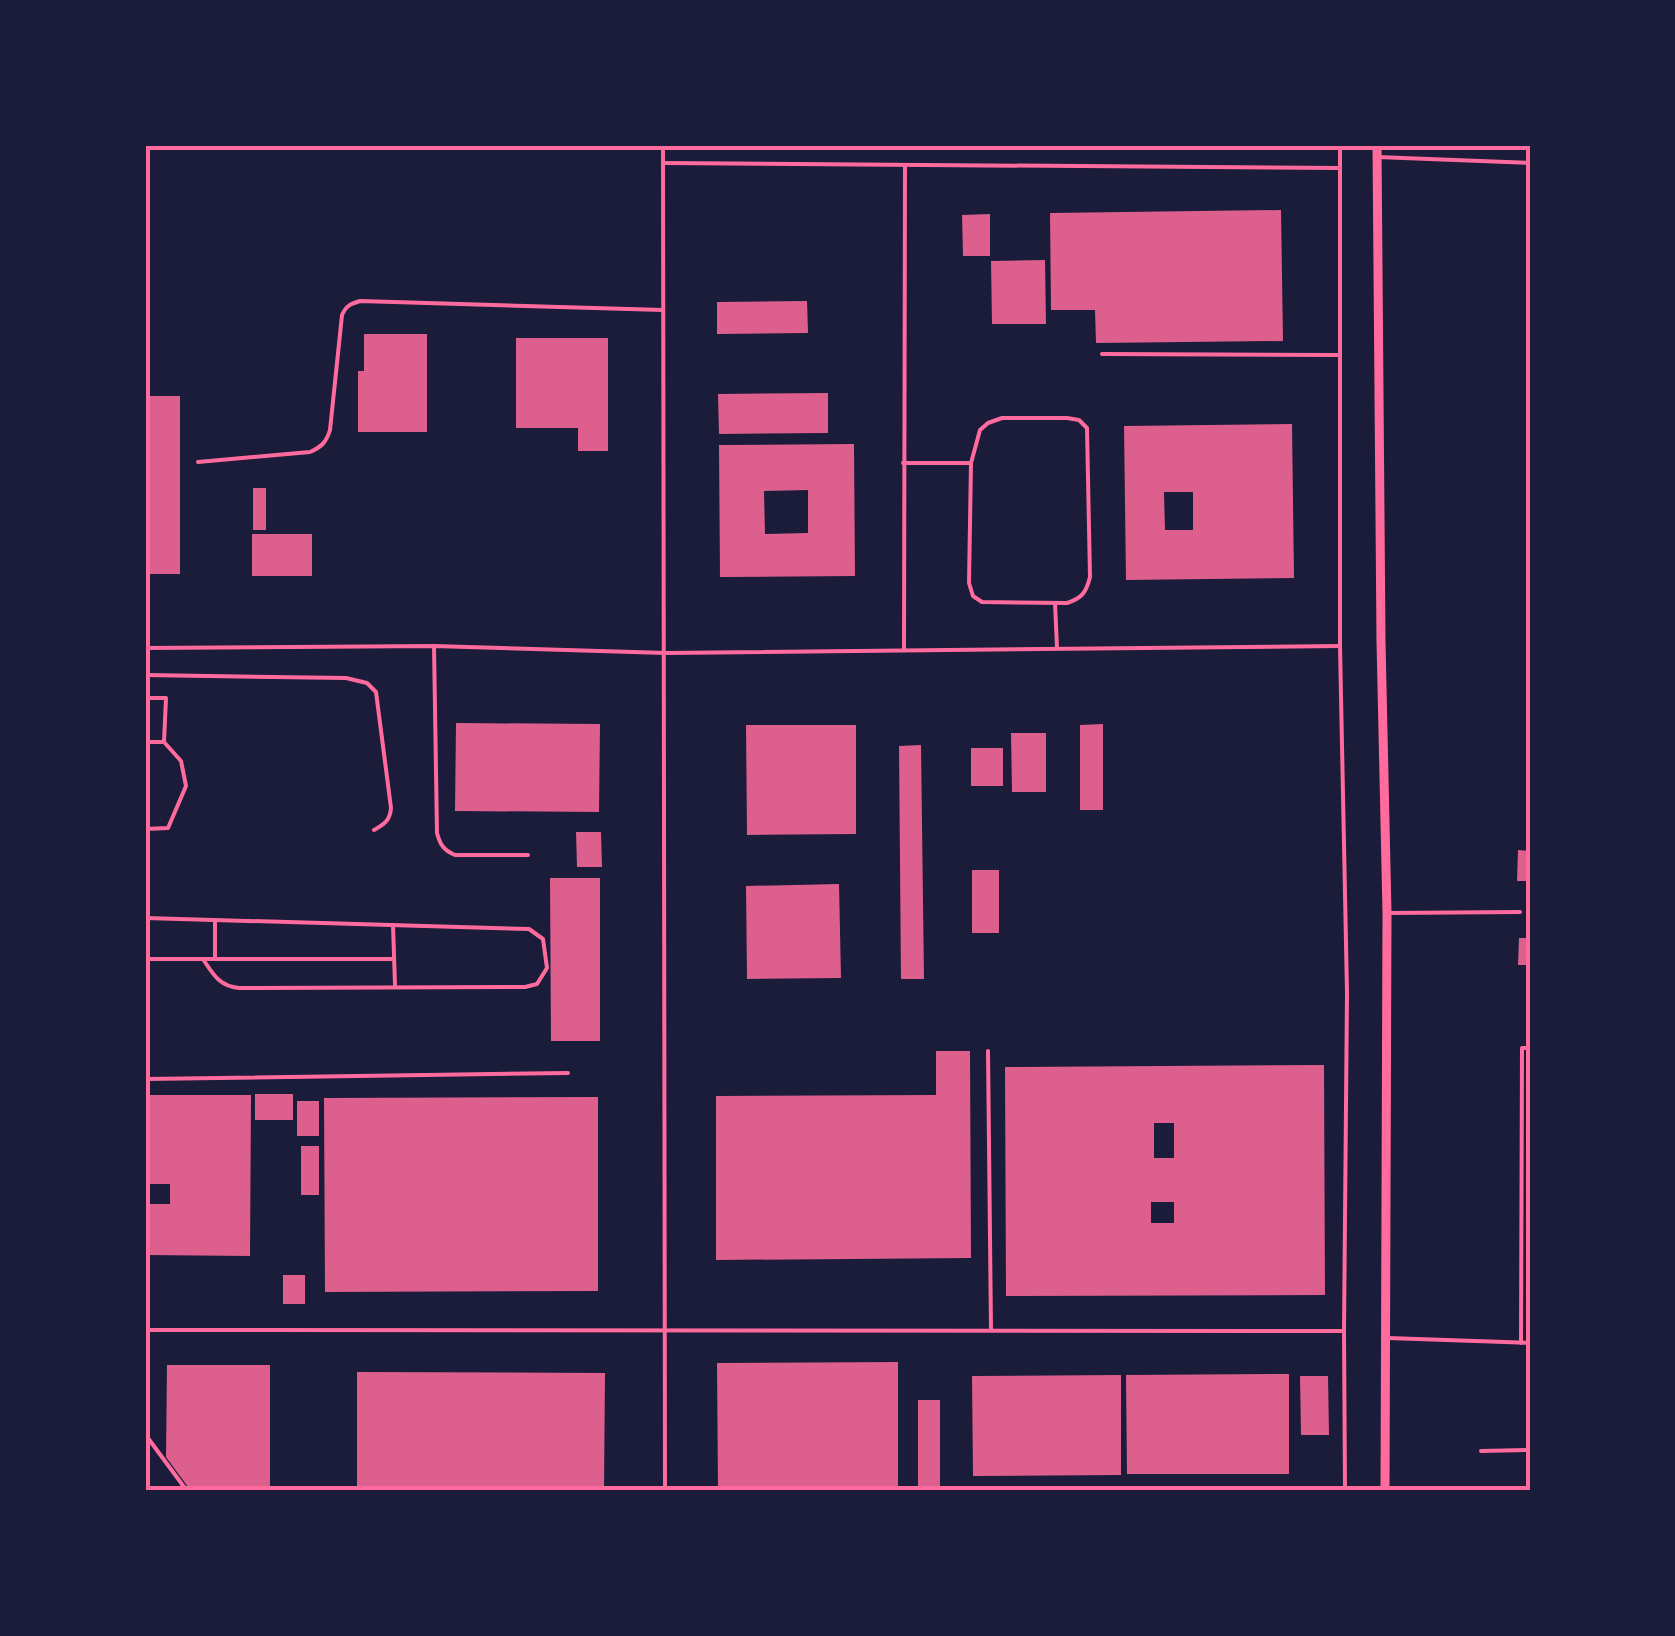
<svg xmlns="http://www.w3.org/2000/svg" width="1675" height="1636" viewBox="0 0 1675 1636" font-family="'Fira Sans Condensed',sans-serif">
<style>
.building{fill:#dd5f8e;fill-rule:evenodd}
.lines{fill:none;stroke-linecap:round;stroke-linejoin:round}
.service{stroke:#ff6b9d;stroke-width:4}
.minor{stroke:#ff6b9d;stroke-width:9}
.neatline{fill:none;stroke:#ff6b9d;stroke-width:4}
</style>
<rect width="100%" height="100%" fill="#1b1b3a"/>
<g class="building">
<path d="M1281,210L1283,341L1096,343L1095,310H1051L1050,213Z"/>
<path d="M990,214V256H963L962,215Z"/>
<path d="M1045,260L1046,324H992L991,261Z"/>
<path d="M807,301L808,333L717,334V302Z"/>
<path d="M364,334H427V432H358V371H364Z"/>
<path d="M516,338H608V451H578V428H516Z"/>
<path d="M828,393V433L719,434L718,394Z"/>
<rect x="145" y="396" width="35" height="178"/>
<path d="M1292,424L1294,578L1126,580L1124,426ZM1164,492H1193V530H1165Z"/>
<path d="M854,444L855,576L720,577L719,445ZM808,490V533L765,534L764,491Z"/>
<rect x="253" y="488" width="13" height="42"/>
<rect x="252" y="534" width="60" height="42"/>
<path d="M456,723L600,724L599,812L455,811Z"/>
<path d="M1103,724V810H1080V725Z"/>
<path d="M746,725H856V834L747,835Z"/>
<path d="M1011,733H1046V792H1012Z"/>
<path d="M921,745L924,979H901L899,746Z"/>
<rect x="971" y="748" width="32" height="38"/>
<path d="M576,832H601L602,867H577Z"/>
<path d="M1518,850L1530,851V881H1517Z"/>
<rect x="972" y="870" width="27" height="63"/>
<path d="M550,878H600V1041H551Z"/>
<path d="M839,884L841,978L747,979L746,886Z"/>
<path d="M1519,938H1530V965H1518Z"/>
<path d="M936,1051H970L971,1258L716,1260V1096L936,1095Z"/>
<path d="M1324,1065L1325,1295L1006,1296L1005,1067ZM1154,1123H1174V1158H1154ZM1151,1202H1174V1223H1151Z"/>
<rect x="255" y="1094" width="38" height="26"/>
<path d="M145,1095H251L250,1256L145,1255V1204H170V1184H145Z"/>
<path d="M598,1097V1291L325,1292L324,1098Z"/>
<rect x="297" y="1101" width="22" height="35"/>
<rect x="301" y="1146" width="18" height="49"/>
<rect x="283" y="1275" width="22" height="29"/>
<path d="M898,1362V1491H718L717,1363Z"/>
<path d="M167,1365H270V1491H191L166,1457Z"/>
<path d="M357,1372L605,1373L604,1491H357Z"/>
<path d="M1289,1374V1474H1127L1126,1375Z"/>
<path d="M1121,1375V1475L973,1476L972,1376Z"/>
<path d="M1300,1376H1328L1329,1435H1301Z"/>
<rect x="918" y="1400" width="22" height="91"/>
</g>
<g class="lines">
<g class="service">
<path d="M663,145L665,1491"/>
<path d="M1340,145V646L1347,993L1344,1331L1345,1491"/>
<path d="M1377,157L1530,163"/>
<path d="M663,163L1338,168"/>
<path d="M1102,354L1340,355"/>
<path d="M198,462L310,452C321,447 326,443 330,430L342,315C346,306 350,304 360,301L663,310"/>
<path d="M903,463H971L969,583L973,596L982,602L1067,603C1082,598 1086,593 1090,577L1087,428L1079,420L1067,418H1002L988,423L980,430L971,463"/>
<path d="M1055,603L1057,648"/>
<path d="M434,646L437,833C440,844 443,850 455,855H528"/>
<path d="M145,648L434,646L666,653L1340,646"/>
<path d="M904,650L905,165"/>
<path d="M145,675L346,678L367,683L376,692L391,808C390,820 385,824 374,830"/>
<path d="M145,698H166L164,742L181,761L186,786L168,828L145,829"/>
<path d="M145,742H164"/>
<path d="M1387,913L1520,912"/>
<path d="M145,918L529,929L543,939L547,968L537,984L525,987L239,988C219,986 213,974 203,959"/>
<path d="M393,925L395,985"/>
<path d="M145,959H394"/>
<path d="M215,959V920"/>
<path d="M988,1051L991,1330"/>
<path d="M145,1079L568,1073"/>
<path d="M145,1330L1344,1331"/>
<path d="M1388,1338L1530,1343"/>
<path d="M1521,1343L1522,1048H1530"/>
<path d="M145,1434L187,1491"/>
<path d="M1481,1451L1530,1450"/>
</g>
<path class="minor" d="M1377,145L1381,641L1387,913L1385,1491"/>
</g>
<rect width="1675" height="1636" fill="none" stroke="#1b1b3a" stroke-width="295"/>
<rect x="148" y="148" width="1380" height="1340" class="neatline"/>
</svg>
